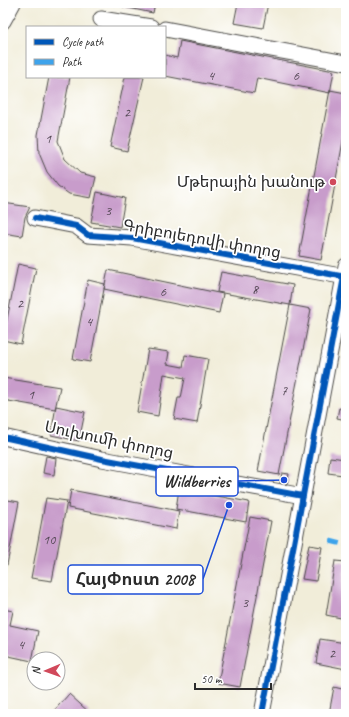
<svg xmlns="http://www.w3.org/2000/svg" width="349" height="717" viewBox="0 0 349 717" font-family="Caveat,'Noto Sans Armenian',sans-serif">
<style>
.building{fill:#c89ccb}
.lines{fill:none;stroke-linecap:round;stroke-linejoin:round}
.minor-casing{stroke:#494845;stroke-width:17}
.minor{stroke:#fff;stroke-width:15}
.quiet{stroke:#3ea3eb;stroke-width:5;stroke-dasharray:10 5;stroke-linecap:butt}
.cycleway-casing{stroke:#fff;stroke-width:8}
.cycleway{stroke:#0057b8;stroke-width:6}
.poi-dot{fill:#d1495b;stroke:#fff;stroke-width:1.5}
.labels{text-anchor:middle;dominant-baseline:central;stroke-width:3.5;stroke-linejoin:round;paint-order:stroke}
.number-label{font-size:14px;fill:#524753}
.poi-label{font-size:16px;fill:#2b2b2b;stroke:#fff;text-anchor:end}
.street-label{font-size:16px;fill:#2b2b2b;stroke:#fff}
.leader{fill:none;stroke:#1d4ed8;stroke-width:1.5}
.callout-dot{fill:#1d4ed8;stroke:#fff;stroke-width:1.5}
.callout{fill:#fff;stroke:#1d4ed8;stroke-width:1.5}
.callout-label{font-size:17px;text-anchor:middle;font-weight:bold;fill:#2b2b2b}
</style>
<rect width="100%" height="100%" fill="#fff"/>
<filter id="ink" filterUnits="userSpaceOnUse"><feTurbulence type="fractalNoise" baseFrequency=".025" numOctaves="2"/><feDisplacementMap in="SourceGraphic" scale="8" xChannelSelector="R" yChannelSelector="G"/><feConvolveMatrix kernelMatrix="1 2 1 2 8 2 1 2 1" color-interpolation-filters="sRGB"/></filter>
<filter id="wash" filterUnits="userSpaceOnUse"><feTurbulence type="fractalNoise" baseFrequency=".012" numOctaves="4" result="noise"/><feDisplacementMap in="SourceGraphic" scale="16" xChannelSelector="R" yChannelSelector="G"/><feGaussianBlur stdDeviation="0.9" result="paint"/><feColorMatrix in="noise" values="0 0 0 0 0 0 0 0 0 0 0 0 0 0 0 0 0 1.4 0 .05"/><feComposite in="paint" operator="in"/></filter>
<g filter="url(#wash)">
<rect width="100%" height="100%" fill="#f1edd9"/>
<g id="blocks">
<g class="building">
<path d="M123,3H155L153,13L123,7Z"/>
<path d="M238,3H268L263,28L234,23Z"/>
<path d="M180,41L334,71L330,93L257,78L254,93L165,76V55L177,58Z"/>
<path d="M49,77H70L58,141L65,159L80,173L96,177L91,198L69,194L58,186L47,172L39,153L38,135Z"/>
<path d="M125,77H144L127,151L110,147Z"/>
<path d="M330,90L346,93V125L321,260L299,256Z"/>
<path d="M97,192L125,198L120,227L91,222Z"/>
<path d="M3,203L30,207L25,217L22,236L3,233Z"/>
<path d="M18,264L36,268L21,344L3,340Z"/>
<path d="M108,270L223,294L219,313L104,289Z"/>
<path d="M221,272L293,285L290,305L217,292Z"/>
<path d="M88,280L105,284L90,362L73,359Z"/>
<path d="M290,305L311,309L279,475L258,471Z"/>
<path d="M148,349L169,352L167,364L183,367L185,355L208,359L197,423L174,419L178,398H181L185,378L164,374L158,416L137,412Z"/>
<path d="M3,378L60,387L55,409L3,400Z"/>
<path d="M56,406L85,412L79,441L51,435Z"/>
<path d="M339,408L346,410V420L337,418Z"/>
<path d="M46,456L56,458L54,475L43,473Z"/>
<path d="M330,457L345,459L343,475L328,473Z"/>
<path d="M282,473L289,474L287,484L280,483Z"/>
<path d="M179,489L249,502L246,522L176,509Z"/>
<path d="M71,490L179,511L176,529L68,508Z"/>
<path d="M46,498L67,501L52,581L31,578Z"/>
<path d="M8,500L19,502L7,565H3V526Z"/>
<path d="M250,517L271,521L240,687L218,683Z"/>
<path d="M309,545L322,547L316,581L302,579Z"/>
<path d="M335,561L346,562L342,593H346V619L326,615Z"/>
<path d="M3,609L13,611L10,625L38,631L32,661L4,655L7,640H3Z"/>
<path d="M320,639L346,643V669L316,663Z"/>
<path d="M334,687L346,690V714H329Z"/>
<path d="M69,694L91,714H51Z"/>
</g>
</g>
</g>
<g filter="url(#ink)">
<use href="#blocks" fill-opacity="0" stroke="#494845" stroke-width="1"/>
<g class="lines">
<g class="minor-casing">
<g id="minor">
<path d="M101,19L151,27"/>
<path d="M3,21L13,3"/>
<path d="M165,29L346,63"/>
<path d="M35,218L76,226L88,235L132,238L346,277"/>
<path d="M3,437L102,459L303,496"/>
<path d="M262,714L346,266"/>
</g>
</g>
<use href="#minor" class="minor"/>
<path class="quiet" d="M330,541L346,545"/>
<g class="cycleway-casing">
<g id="cycleway">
<path d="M35,218L76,226L88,235L132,238L346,277"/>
<path d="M3,437L102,459L303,496"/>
<path d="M262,714L346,266"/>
</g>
</g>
<use href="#cycleway" class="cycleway"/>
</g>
</g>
<circle class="poi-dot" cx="333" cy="182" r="4"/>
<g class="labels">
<g class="number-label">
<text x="211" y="75">4</text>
<text x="296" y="75">6</text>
<text x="127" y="112">2</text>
<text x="48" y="138">1</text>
<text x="108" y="210">3</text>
<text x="255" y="289">8</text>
<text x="163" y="291">6</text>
<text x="20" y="303">2</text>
<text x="89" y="321">4</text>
<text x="284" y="390">7</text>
<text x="31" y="394">1</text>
<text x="49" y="539">10</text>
<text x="245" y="602">3</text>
<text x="21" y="644">4</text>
<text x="332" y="653">2</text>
</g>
<g class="poi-label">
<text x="325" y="182">Մթերային խանութ</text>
</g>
<g class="street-label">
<text transform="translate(202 239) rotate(10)">Գրիբոյեդովի փողոց</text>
<text transform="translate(109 440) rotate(12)">Սուխումի փողոց</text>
</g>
</g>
<path class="leader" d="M284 480L238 481M229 505L203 579"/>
<g class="callout-dot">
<circle cx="284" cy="480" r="4"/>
<circle cx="229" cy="505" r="4"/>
</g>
<g class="callout">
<rect x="156" y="467" width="82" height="29" rx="4"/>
<rect x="68" y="565" width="135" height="29" rx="4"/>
</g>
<g class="callout-label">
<text x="197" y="487">Wildberries</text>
<text x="135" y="585">ՀայՓոստ 2008</text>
</g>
<rect width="349" height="717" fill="none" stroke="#fff" stroke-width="16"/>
<rect x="26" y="26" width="140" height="52" fill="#ffffff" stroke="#aaaaaa"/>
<rect x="34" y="39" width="20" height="6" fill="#0057b8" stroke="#aaaaaa"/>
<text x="62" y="46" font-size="12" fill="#2b2b2b">Cycle path</text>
<rect x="34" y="59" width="20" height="6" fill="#3ea3eb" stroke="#aaaaaa"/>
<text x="62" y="66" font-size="12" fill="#2b2b2b">Path</text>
<g transform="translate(46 671) rotate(268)"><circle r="19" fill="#ffffff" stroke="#aaaaaa"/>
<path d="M0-3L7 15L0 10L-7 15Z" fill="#d1495b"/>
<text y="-6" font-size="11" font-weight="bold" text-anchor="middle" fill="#2b2b2b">N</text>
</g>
<path d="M195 683v6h76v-6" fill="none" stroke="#2b2b2b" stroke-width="2"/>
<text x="201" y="683" font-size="12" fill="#2b2b2b" stroke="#ffffff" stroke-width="3" paint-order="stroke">50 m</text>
</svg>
